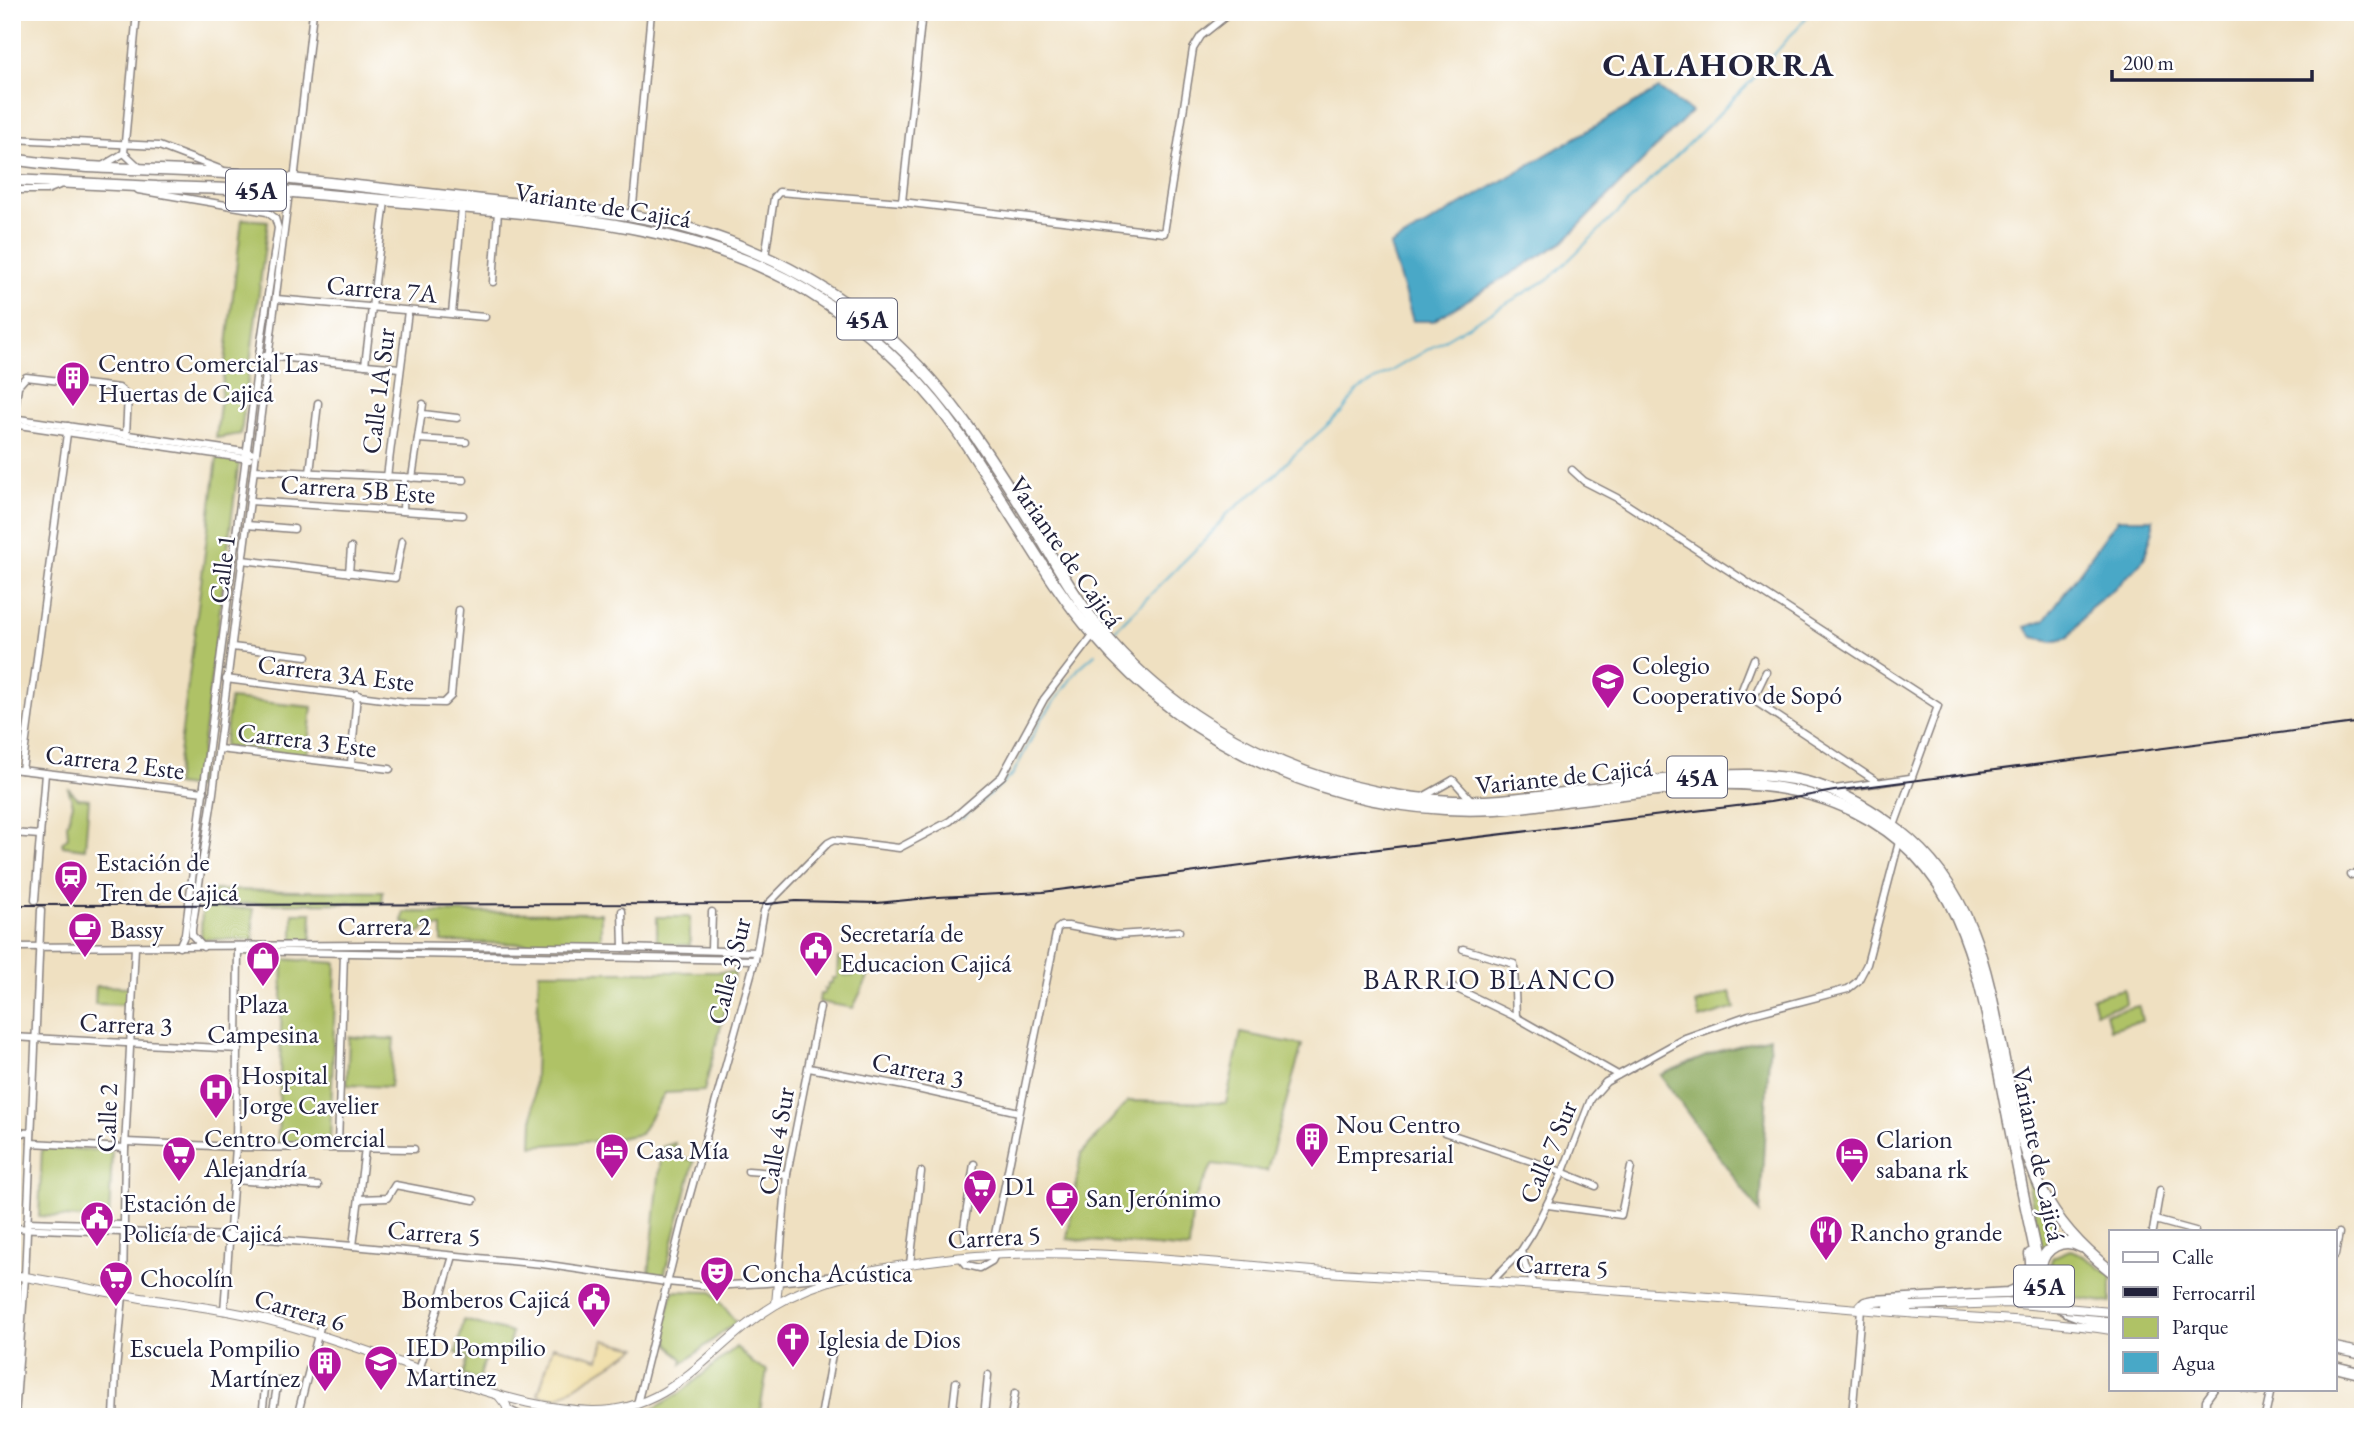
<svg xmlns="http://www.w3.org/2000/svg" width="2375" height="1429" viewBox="0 0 2375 1429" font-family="'EB Garamond',serif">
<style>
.green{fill:#afc266;stroke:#687250;stroke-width:2}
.forest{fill:#8ba85b;stroke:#56654b;stroke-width:2}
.sand{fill:#eeda9e;stroke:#887e6c;stroke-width:2}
.water{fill:#48a8c7;stroke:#356581;stroke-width:2}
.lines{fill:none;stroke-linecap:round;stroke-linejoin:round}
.stream{stroke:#48a8c7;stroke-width:2}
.street-casing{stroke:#88817e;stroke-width:9}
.secondary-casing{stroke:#88817e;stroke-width:10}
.highway-casing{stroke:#88817e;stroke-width:13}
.street{stroke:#fff;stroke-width:6}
.secondary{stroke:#fff;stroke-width:8}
.highway{stroke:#fff;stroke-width:10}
.rail{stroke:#22223b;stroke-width:2}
.secondary-bridge-casing{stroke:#88817e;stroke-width:10;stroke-linecap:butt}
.secondary-bridge{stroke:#fff;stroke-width:8}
.labels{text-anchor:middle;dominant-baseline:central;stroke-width:5;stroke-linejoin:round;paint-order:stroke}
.shield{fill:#fff;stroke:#646476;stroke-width:2}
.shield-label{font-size:24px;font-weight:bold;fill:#22223b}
.street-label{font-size:26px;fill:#22223b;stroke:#fff}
.poi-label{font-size:26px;fill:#22223b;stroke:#fff;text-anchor:start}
.neighbourhood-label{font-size:28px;letter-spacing:2px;fill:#22223b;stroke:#fff}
.district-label{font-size:33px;font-weight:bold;letter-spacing:2px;fill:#22223b;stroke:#fff}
</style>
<rect width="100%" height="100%" fill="#fff"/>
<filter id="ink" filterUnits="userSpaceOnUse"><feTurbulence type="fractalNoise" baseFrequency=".0143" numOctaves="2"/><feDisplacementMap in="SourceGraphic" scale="14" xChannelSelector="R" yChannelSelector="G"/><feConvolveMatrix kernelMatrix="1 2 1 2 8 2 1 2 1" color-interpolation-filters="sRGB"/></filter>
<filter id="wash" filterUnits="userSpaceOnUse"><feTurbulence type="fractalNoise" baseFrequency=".00686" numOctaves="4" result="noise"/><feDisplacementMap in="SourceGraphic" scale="28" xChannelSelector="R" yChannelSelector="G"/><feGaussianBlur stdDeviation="1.57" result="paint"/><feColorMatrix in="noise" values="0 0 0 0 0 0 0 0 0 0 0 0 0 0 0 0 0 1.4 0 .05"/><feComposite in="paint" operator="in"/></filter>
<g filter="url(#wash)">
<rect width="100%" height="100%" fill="#efe0c1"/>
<g class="green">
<path d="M242,219L268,221L241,434L216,438Z"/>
<path d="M217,458L239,461L197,788L175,785Z"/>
<path d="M230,699L312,707L307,756L224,747Z"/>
<path d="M68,788L78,798L89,799L85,849L63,846L62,843L68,837L67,824L73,804Z"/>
<path d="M208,890L383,892L382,903L207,904Z"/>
<path d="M202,907L253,909V940L201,939Z"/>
<path d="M404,912L601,913V945L442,942V927L424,926L423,932H412V924L403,923Z"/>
<path d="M293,913H312L311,941L293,940Z"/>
<rect x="657" y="917" width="33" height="28"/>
<path d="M838,958L845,961L844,975L853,976V969L870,973L853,1008L819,1002L820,994H824V989H827L828,983H832V978H837Z"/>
<path d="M283,959L336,963L330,1142L278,1143Z"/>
<path d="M539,972H735L704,1091L665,1093L640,1134L609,1140L532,1146Z"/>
<path d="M96,986L129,987V1005L95,1004Z"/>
<path d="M2124,989L2126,1004L2096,1012L2092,997Z"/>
<path d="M1730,992L1735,1008L1700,1019L1696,1004Z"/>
<path d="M2139,1006L2142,1021L2110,1029L2106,1013Z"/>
<path d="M1241,1033L1302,1045L1267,1171L1213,1164L1193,1202L1189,1249L1067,1239L1081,1154L1128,1101L1226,1103Z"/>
<path d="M349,1037L394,1039L390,1087L347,1085Z"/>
<path d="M675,1143L674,1154L694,1161L664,1276L649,1273L662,1147Z"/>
<path d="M42,1147L112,1151L109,1219L39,1216Z"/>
<path d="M2022,1155L2043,1206L2063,1237L2042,1249Z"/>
<path d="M2070,1250C2081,1252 2099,1268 2111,1275V1303L2056,1295C2049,1280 2046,1272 2053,1257Z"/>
<path d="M673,1291L712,1292L736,1322L682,1364L683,1359C655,1339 667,1319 673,1291Z"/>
<path d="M464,1320L512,1333L506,1354L497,1352L496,1358L486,1355L479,1380L463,1375L468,1357L456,1353Z"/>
<path d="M736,1347L755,1365L767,1370L759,1417H640L680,1393Z"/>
</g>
<path class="forest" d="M1770,1037L1760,1213L1660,1075L1716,1052Z"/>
<path class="sand" d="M604,1340L637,1348L557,1398L538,1395L553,1346L599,1359Z"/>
<g class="water">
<path d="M1659,89L1691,112L1563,242L1433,321H1413L1390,246Z"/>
<path d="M2118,519H2153V530L2144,559L2121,583L2090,608L2069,637L2053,641L2033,637L2025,627L2044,621Z"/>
</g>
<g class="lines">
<g class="stream">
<path d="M1113,632L1207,538L1226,515L1271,479L1293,456L1343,411L1357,391L1550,278L1701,132L1751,81L1811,12"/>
<path d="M961,819L1013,774L1041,720L1079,668L1095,654"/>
</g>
</g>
</g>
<g filter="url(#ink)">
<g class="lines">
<g class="street-casing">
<g id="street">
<path d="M12,139L159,146L222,170"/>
<path d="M124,153L137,12"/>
<path d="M124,153L140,168"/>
<path d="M102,166L124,153"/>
<path d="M294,181L313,12"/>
<path d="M12,190H47L62,184"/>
<path d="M138,190L267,212L275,218L278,228L259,355L185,934L179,947"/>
<path d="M902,202L922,12"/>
<path d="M632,216L651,12"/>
<path d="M765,257L774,198L779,192L902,202L1164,233L1193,49L1201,36L1231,12"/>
<path d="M493,282L498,211"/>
<path d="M276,299L485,317"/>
<path d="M452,314L462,208"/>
<path d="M265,356L400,368"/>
<path d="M365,365L385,201"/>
<path d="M423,414L457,418"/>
<path d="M12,418L251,453"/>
<path d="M14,418L18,386L26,377L119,388L128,395L126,435"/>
<path d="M12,424L249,459"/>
<path d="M418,439L466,442"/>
<path d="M254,470L464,480"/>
<path d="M1572,470L1584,481L1617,498L1938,706L1894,826"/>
<path d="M310,473L318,403"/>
<path d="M387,477L408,311"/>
<path d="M412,478L423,404"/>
<path d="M250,501L463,515"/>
<path d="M403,511L404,477"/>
<path d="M247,525L294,529"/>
<path d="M242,560L395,578L402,541"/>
<path d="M349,573L351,548"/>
<path d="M232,647L307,656"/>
<path d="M1754,659L1741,692L1879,783"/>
<path d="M226,679L406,702L444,703L451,696L459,610"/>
<path d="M1753,699L1766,672"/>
<path d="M219,749L390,769"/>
<path d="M351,763L357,694"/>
<path d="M12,769L204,792"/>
<path d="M22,770L68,426"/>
<path d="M1453,780L1472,801"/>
<path d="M1835,789L1910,778"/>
<path d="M1421,798L1453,780"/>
<path d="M12,833L40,835"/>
<path d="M2350,875L2363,873"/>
<path d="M35,900L45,773"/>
<path d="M622,911L623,948"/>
<path d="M12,947L372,945L623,948L757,952"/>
<path d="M203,947L192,935V929L213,793L289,192"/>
<path d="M711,949L712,912"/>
<path d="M1463,949L1514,964L1516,1017"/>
<path d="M238,951L755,960"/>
<path d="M1451,986L1516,1017L1618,1075"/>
<path d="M12,1037L239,1049"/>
<path d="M809,1068L904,1086L1019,1112"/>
<path d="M12,1132L31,1133"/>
<path d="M1444,1132L1549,1167L1596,1186"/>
<path d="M126,1142L236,1147L414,1149"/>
<path d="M31,1143L125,1148"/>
<path d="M338,1146L344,953"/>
<path d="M748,1171L787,1174"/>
<path d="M234,1180L318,1186"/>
<path d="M359,1199L387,1198L395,1185L474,1200"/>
<path d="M1548,1205L1621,1215L1631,1167"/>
<path d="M2155,1220L2195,1231"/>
<path d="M27,1222L123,1225"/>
<path d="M12,1228L230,1236L353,1246L542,1264L666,1282L711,1286L766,1283L836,1276"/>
<path d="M2153,1231L2160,1190"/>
<path d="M994,1239L1057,929L1061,926H1068L1116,935L1179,931"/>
<path d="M966,1243L964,1227L974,1164"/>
<path d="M353,1246L365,1148"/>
<path d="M1521,1251L1526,1268L1535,1285"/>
<path d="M2335,1255L2339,1233"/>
<path d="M961,1258L967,1265L980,1268L992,1261L995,1255"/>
<path d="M910,1264L921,1172"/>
<path d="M778,1282L787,1174L820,1007"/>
<path d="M1491,1282L1521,1251L1533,1232L1562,1174L1591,1099L1606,1082L1685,1038L1749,1015L1848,989L1858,981L1867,964L1899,842"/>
<path d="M224,1311L236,1147L238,947"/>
<path d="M821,1341L849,1345"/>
<path d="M419,1371L453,1256"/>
<path d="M2244,1389L2257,1391L2261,1389"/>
<path d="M637,1404L682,1223L755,960L764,911L768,904L828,843L834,840L899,848L950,821L1002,776L1044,699L1093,635"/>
<path d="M509,1410L524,1417"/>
<path d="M12,1415L55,1417"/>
<path d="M15,1417L25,1277L41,910"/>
<path d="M114,1417L116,1371L123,1295L125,1148L135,947"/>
<path d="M262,1417L265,1388"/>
<path d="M272,1417L278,1380"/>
<path d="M297,1417L320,1327"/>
<path d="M821,1417L834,1343"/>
<path d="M952,1417L956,1382"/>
<path d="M984,1417L988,1375"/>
<path d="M1011,1417L1015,1393"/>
<path d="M1852,1417L1861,1309"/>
<path d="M2205,1417L2206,1400L2214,1389"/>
<path d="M2265,1417L2271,1389"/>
</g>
</g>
<g class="secondary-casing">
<g id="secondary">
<path d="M12,1275C55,1281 98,1291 141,1298C187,1305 234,1310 279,1323C342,1340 403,1365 465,1385C506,1398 548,1410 592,1411C676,1412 710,1344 775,1305C823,1276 876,1269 930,1261C1076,1240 1229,1268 1375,1275C1548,1285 1721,1297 1894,1312C1966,1318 2039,1319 2111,1330"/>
<path d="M776,1304L778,1282"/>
<path d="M1888,1307L1911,1306"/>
<path d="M499,1396L506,1405L510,1417"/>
<path d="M539,1417L557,1408"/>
</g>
</g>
<g class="highway-casing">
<g id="highway">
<path d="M12,159C86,171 162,168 237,174C325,181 413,193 501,202C545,207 589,209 633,216C719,230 804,268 872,323C943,380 989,454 1036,530C1056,564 1076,599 1101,630C1154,695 1228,743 1306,772C1366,794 1437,805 1501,800C1559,795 1615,785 1673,779C1721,775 1770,770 1817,785C1847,795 1873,810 1898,830C2015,920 1984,1072 2042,1191C2058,1223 2083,1249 2111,1271"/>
<path d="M12,180C61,182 109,185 157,187C203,188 248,189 293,192C341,196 390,201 438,205C555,216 680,223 786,279C843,310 894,352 935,402C967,441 993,488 1021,531C1043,566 1065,602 1093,634C1192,751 1342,817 1496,809C1522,808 1547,803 1573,800C1618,795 1663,789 1708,784C1812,780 1912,817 1957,918C1979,967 1988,1020 1999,1072C2013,1143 2026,1214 2043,1285C2056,1314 2082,1318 2111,1323"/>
<path d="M2041,1266C2044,1247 2064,1237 2081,1247"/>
<path d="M1861,1307L1865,1303L1874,1301L2008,1293C2027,1286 2034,1274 2030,1254"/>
<path d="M2335,1348L2363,1354"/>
<path d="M2335,1367L2363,1374"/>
</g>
</g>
<use href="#street" class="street"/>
<use href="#secondary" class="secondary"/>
<use href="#highway" class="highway"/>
<path class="rail" d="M12,905L768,904L796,901L877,903L938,897L1043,892L1296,859L1770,802L1834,791L2363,722"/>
<g class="secondary-bridge-casing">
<path id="secondary-bridge" d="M1911,1306L2006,1303L2111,1312"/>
</g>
<use href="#secondary-bridge" class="secondary-bridge"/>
</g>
</g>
<defs>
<g id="building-pin" transform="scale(1.75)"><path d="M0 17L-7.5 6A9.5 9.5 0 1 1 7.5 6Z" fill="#b5179e" stroke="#fff"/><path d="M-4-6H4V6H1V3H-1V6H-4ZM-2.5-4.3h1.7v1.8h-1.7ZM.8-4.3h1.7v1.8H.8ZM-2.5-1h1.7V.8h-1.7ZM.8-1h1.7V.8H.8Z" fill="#fff"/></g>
<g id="school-pin" transform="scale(1.75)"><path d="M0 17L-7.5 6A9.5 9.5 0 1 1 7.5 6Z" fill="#b5179e" stroke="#fff"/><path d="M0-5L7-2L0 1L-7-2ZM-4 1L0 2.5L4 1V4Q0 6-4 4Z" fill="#fff"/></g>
<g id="station-pin" transform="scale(1.75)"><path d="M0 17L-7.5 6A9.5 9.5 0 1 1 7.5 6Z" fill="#b5179e" stroke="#fff"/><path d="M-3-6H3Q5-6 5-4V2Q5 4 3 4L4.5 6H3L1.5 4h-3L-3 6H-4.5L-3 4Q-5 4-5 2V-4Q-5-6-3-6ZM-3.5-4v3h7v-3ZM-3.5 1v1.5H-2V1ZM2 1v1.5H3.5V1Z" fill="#fff"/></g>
<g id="cafe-pin" transform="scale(1.75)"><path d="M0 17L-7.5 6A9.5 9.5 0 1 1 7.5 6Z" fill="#b5179e" stroke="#fff"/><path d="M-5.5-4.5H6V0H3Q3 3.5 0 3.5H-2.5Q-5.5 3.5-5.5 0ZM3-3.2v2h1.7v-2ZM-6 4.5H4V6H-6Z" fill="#fff"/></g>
<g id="civic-pin" transform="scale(1.75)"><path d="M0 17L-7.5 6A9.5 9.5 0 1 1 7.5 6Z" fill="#b5179e" stroke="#fff"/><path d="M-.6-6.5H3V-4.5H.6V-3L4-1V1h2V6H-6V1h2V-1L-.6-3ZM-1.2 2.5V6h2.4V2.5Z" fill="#fff"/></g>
<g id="shop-pin" transform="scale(1.75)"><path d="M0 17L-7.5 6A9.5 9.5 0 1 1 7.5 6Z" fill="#b5179e" stroke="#fff"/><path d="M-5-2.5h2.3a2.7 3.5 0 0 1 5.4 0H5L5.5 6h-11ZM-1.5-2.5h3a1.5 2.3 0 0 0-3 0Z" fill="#fff"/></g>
<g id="hospital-pin" transform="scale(1.75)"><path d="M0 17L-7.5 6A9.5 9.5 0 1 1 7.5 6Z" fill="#b5179e" stroke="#fff"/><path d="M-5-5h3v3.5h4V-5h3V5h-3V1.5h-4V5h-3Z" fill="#fff"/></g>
<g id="hotel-pin" transform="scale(1.75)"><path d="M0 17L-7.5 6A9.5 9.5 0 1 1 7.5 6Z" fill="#b5179e" stroke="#fff"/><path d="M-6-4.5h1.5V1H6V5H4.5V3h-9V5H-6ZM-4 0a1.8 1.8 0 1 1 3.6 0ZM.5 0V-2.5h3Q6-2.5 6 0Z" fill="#fff"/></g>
<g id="supermarket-pin" transform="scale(1.75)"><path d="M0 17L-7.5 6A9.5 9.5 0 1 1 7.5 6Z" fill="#b5179e" stroke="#fff"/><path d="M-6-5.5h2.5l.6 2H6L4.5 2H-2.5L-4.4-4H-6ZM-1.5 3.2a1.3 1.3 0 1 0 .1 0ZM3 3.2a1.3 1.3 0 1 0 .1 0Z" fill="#fff"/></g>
<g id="restaurant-pin" transform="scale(1.75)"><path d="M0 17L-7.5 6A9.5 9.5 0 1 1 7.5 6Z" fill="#b5179e" stroke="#fff"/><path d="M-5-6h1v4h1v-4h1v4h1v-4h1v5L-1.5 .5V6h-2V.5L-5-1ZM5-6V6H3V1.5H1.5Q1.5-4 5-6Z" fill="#fff"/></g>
<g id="theatre-pin" transform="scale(1.75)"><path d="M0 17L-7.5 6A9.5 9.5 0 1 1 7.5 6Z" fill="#b5179e" stroke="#fff"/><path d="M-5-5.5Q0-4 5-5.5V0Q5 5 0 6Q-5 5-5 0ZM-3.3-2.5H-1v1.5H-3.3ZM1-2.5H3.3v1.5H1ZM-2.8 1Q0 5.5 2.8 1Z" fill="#fff"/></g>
<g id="church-pin" transform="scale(1.75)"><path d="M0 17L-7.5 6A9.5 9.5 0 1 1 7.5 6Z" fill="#b5179e" stroke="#fff"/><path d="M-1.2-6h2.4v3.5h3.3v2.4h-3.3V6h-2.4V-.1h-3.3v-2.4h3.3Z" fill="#fff"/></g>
</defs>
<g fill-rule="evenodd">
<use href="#building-pin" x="73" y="378"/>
<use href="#school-pin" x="1608" y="680"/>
<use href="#station-pin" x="71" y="877"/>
<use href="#cafe-pin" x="85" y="929"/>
<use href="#civic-pin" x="816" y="948"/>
<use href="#shop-pin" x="263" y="958"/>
<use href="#hospital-pin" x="216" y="1090"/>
<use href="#building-pin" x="1312" y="1139"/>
<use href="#hotel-pin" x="612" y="1150"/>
<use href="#supermarket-pin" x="179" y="1153"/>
<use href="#hotel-pin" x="1852" y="1154"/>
<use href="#supermarket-pin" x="980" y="1186"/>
<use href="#cafe-pin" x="1062" y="1198"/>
<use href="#civic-pin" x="97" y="1218"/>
<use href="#restaurant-pin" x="1826" y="1232"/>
<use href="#theatre-pin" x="717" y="1273"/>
<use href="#supermarket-pin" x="116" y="1278"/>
<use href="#civic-pin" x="594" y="1299"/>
<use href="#church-pin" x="793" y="1339"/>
<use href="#school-pin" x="381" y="1362"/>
<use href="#building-pin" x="325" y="1363"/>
</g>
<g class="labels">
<g class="shield">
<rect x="226" y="169.5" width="60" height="41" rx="5"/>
<rect x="837" y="298.5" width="60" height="41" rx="5"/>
<rect x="1667" y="756.5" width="60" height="41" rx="5"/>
<rect x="2014" y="1265.5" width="60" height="41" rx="5"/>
</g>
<g class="shield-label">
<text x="256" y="190">45A</text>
<text x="867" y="319">45A</text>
<text x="1697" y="777">45A</text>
<text x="2044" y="1286">45A</text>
</g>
<g class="street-label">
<text transform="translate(603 205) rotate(9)">Variante de Cajicá</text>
<text transform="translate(382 289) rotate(5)">Carrera 7A</text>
<text transform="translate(378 391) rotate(-83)">Calle 1A Sur</text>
<text transform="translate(358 489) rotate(4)">Carrera 5B Este</text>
<text transform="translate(1066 552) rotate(55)">Variante de Cajicá</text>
<text transform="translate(222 569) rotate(-83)">Calle 1</text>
<text transform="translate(336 673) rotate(7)">Carrera 3A Este</text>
<text transform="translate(307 740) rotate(7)">Carrera 3 Este</text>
<text transform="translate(115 762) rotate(7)">Carrera 2 Este</text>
<text transform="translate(1564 776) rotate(-6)">Variante de Cajicá</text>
<text x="384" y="926">Carrera 2</text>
<text transform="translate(729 971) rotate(-76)">Calle 3 Sur</text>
<text transform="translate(126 1024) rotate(3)">Carrera 3</text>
<text transform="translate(918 1070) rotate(12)">Carrera 3</text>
<text transform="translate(107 1118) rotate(-88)">Calle 2</text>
<text transform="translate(776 1141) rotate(-80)">Calle 4 Sur</text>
<text transform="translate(1548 1152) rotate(-67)">Calle 7 Sur</text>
<text transform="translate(2039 1154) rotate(78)">Variante de Cajicá</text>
<text transform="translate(434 1233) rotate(5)">Carrera 5</text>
<text transform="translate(994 1237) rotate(-3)">Carrera 5</text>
<text transform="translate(1562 1266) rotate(4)">Carrera 5</text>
<text transform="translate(300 1310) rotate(16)">Carrera 6</text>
</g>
<g class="poi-label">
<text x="98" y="363">Centro Comercial Las<tspan x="98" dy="30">Huertas de Cajicá</tspan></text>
<text x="1632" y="665">Colegio<tspan x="1632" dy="30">Cooperativo de Sopó</tspan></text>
<text x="96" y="862">Estación de<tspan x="96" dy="30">Tren de Cajicá</tspan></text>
<text x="110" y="929">Bassy</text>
<text x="840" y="933">Secretaría de<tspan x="840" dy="30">Educacion Cajicá</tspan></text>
<text x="263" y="1004" text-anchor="middle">Plaza<tspan x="263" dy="30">Campesina</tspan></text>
<text x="241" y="1075">Hospital<tspan x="241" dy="30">Jorge Cavelier</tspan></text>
<text x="1336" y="1124">Nou Centro<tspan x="1336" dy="30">Empresarial</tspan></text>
<text x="204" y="1138">Centro Comercial<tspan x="204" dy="30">Alejandría</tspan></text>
<text x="1876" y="1139">Clarion<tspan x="1876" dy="30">sabana rk</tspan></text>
<text x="636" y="1150">Casa Mía</text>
<text x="1004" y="1186">D1</text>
<text x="1086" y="1198">San Jerónimo</text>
<text x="122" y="1203">Estación de<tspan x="122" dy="30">Policía de Cajicá</tspan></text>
<text x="1850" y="1232">Rancho grande</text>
<text x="742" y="1273">Concha Acústica</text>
<text x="140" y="1278">Chocolín</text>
<text x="570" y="1299" text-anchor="end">Bomberos Cajicá</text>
<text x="818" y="1339">Iglesia de Dios</text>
<text x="406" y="1347">IED Pompilio<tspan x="406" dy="30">Martinez</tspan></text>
<text x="300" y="1348" text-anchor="end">Escuela Pompilio<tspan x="300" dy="30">Martínez</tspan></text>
</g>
<g class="neighbourhood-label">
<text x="1490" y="979">BARRIO BLANCO</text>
</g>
<g class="district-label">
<text x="1719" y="64">CALAHORRA</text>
</g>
</g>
<rect width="2375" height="1429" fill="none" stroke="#fff" stroke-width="42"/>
<rect x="2109" y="1230" width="228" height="161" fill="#ffffff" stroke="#a7a7b1" stroke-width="2"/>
<rect x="2123" y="1252" width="35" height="10" fill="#ffffff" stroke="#a7a7b1" stroke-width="2"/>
<text x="2172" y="1264" font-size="21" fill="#22223b">Calle</text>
<rect x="2123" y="1287" width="35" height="10" fill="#22223b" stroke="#a7a7b1" stroke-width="2"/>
<text x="2172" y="1300" font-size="21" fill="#22223b">Ferrocarril</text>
<rect x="2123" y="1317" width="35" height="21" fill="#afc266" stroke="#a7a7b1" stroke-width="2"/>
<text x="2172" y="1334" font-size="21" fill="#22223b">Parque</text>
<rect x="2123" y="1352" width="35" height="21" fill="#48a8c7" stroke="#a7a7b1" stroke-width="2"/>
<text x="2172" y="1370" font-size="21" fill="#22223b">Agua</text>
<path d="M2112 70v10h200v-10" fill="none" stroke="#22223b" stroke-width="3.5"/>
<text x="2123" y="70" font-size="21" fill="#22223b" stroke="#ffffff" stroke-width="5" paint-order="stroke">200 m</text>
</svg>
